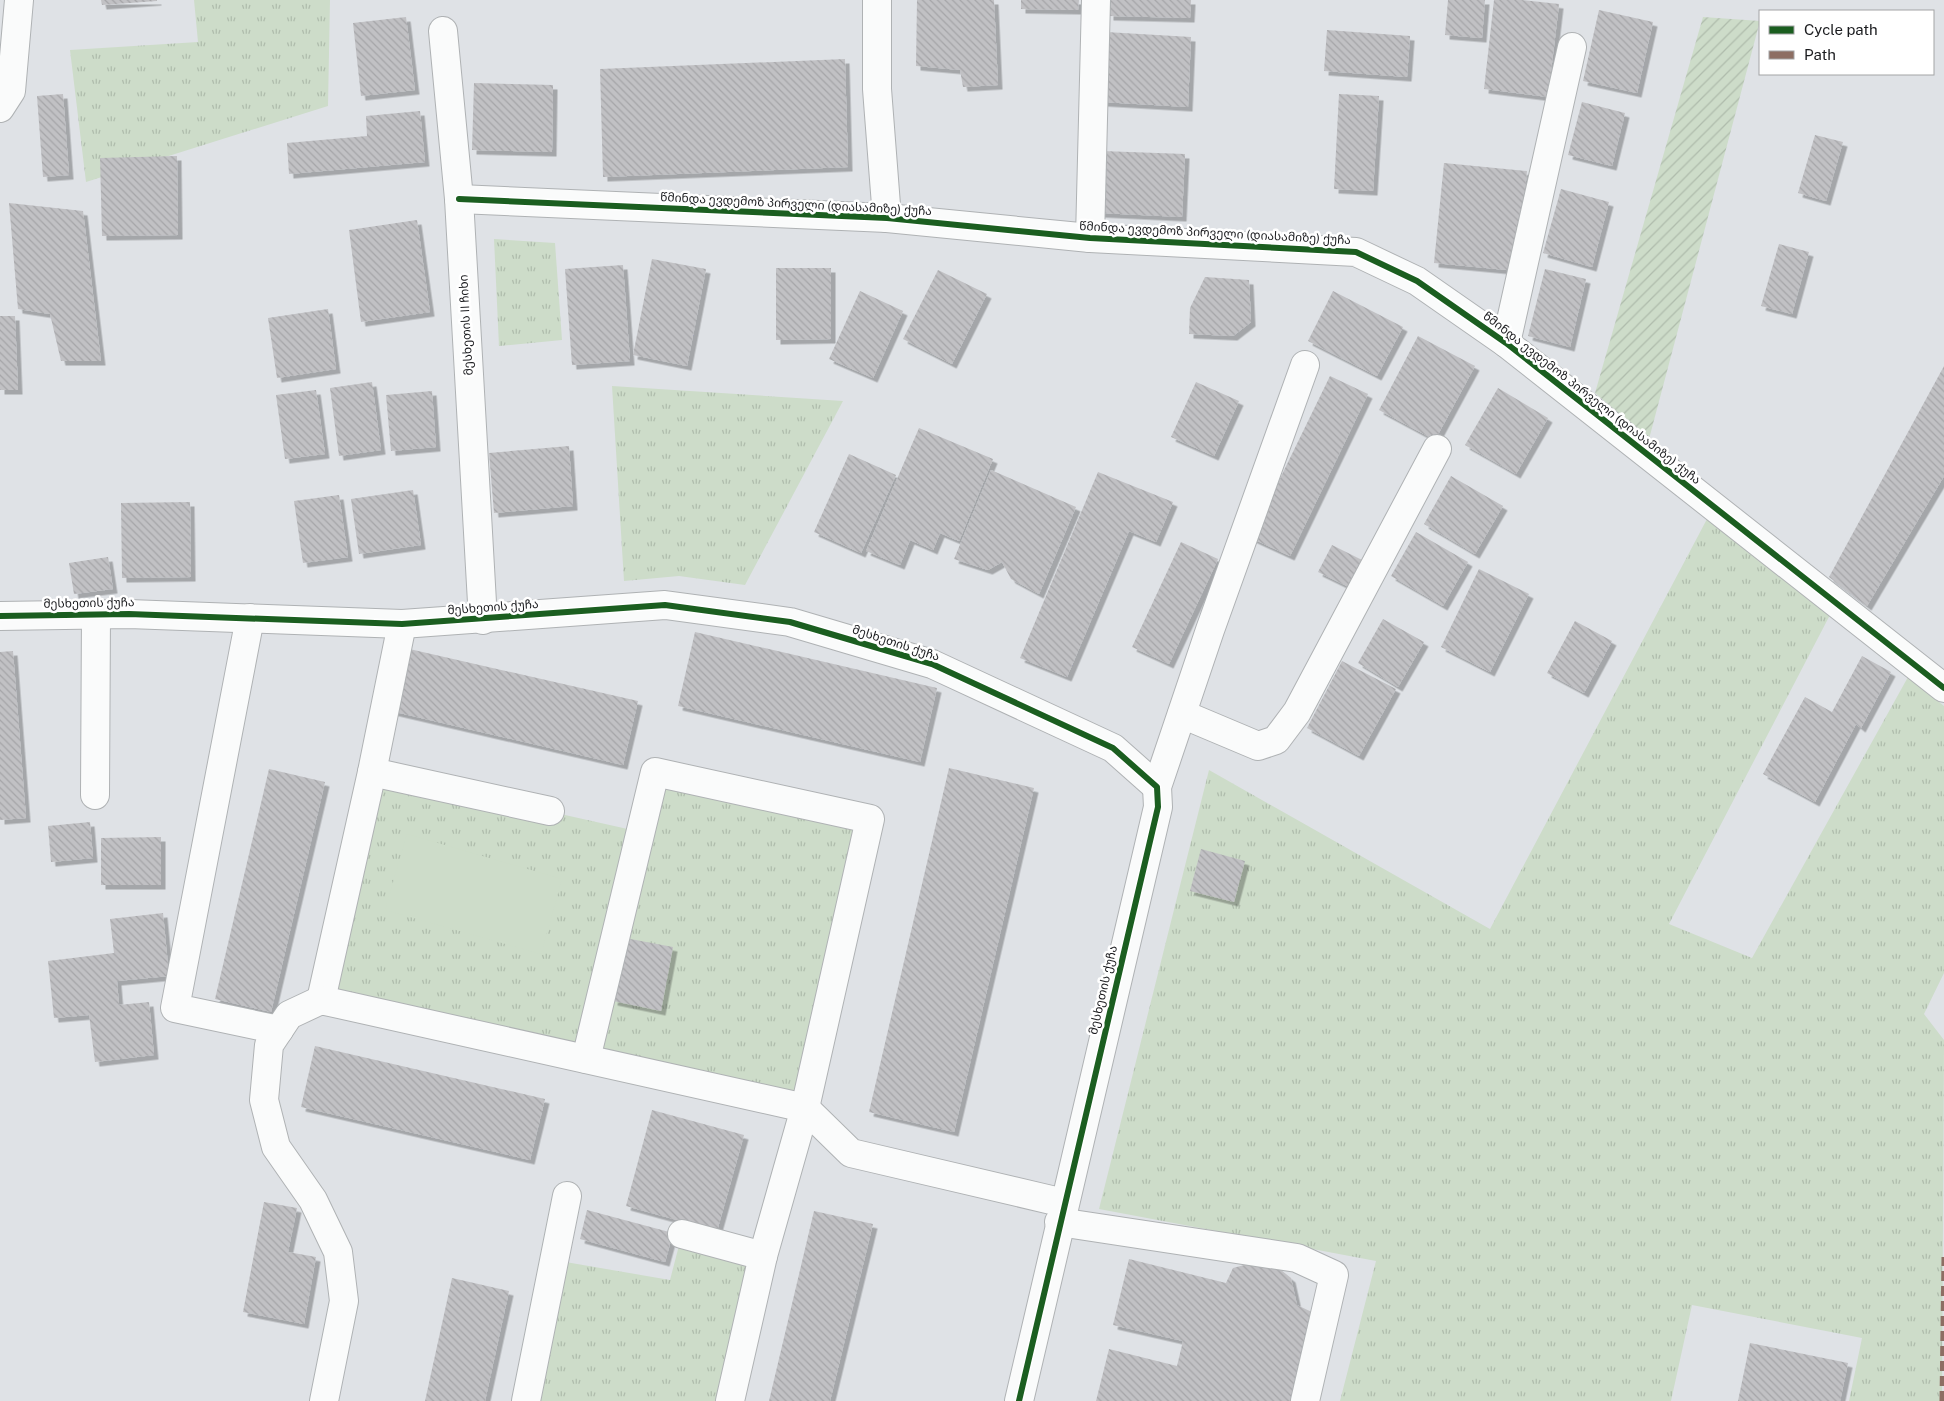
<svg xmlns="http://www.w3.org/2000/svg" width="1944" height="1401" viewBox="0 0 1944 1401" font-family="'Public Sans','Noto Sans Georgian',sans-serif">
<style>
.grass{fill:url(#grass-tufts)}
.garden{fill:url(#garden-furrows)}
.pitch{fill:#cddcc9}
.building{fill:url(#building-back-hatch);filter:url(#shadow)}
.lines{fill:none;stroke-linecap:round;stroke-linejoin:round}
.minor-casing{stroke:#afb2b4;stroke-width:30}
.minor{stroke:#fafbfb;stroke-width:28}
.quiet{stroke:#8d6e63;stroke-width:5;stroke-dasharray:10 5;stroke-linecap:butt}
.cycleway-casing{stroke:#fff;stroke-width:9}
.cycleway{stroke:#1b5e20;stroke-width:6}
.labels{text-anchor:middle;dominant-baseline:central;stroke-width:5;stroke-linejoin:round;paint-order:stroke}
.street-label{font-size:12px;fill:#1a1b1e;stroke:#fff}
</style>
<defs>
<pattern id="grass-tufts" width="24" height="20" patternUnits="userSpaceOnUse" patternTransform="scale(1.25)"><rect width="24" height="20" fill="#cddcc9"/><path d="M3 7l-1-3M5 7V3M7 7l1-3M15 17l-1-3M17 17v-4M19 17l1-3" fill="none" stroke="#afbcac"/></pattern>
<pattern id="garden-furrows" width="10" height="10" patternUnits="userSpaceOnUse" patternTransform="scale(1.25)"><rect width="10" height="10" fill="#cddcc9"/><path d="M-1 1l2-2M0 10L10 0M9 11l2-2" fill="none" stroke="#afbcac"/></pattern>
<pattern id="building-back-hatch" width="6" height="6" patternUnits="userSpaceOnUse" patternTransform="scale(1.25)"><rect width="6" height="6" fill="#c1c1c4"/><path d="M-1 5l2 2M0 0l6 6M5-1l2 2" fill="none" stroke="#a5a5a8"/></pattern>
<filter id="shadow"><feDropShadow dx="4.5" dy="4.5" stdDeviation="0" flood-color="#0004"/></filter>
</defs>
<rect width="100%" height="100%" fill="#dfe2e6"/>
<g class="grass">
<path d="M194,0H330L328,106L86,182L70,50L198,42Z"/>
<path d="M494,239L555,243L562,340L499,346Z"/>
<path d="M612,386L843,401L745,585L679,576L624,581Z"/>
<path d="M1707,519L1831,613L1669,924L1752,958L1908,677L1944,706V973L1924,1014L1944,1040L1942,1401H1849L1862,1338L1692,1305L1671,1401H1340L1376,1261L1099,1209L1209,770L1490,929Z"/>
<path d="M372,772L641,832L655,772L870,819L805,1108L321,1000Z"/>
<path d="M682,1234L763,1256L730,1401H526L554,1260L670,1280Z"/>
</g>
<path class="garden" d="M1703,17L1760,21L1649,439L1595,393Z"/>
<path class="pitch" d="M407,834L562,879L541,954L385,910Z"/>
<g class="building">
<path d="M101,0H157V1L102,5Z"/>
<path d="M917,0H994L998,85L963,87L960,70L916,66Z"/>
<path d="M1021,0H1079L1078,10L1021,9Z"/>
<path d="M1109,0H1191L1190,18L1109,16Z"/>
<path d="M1448,0H1485L1482,38L1445,35Z"/>
<path d="M1494,0H1522L1559,4L1548,97L1484,89Z"/>
<path d="M1599,10L1653,22L1637,93L1583,81Z"/>
<path d="M406,17L415,90L361,96L353,23Z"/>
<path d="M1327,30L1410,36L1407,77L1324,71Z"/>
<path d="M1106,32L1191,37L1188,107L1102,102Z"/>
<path d="M845,59L848,167L603,177L600,69Z"/>
<path d="M474,83L553,85L552,152L472,150Z"/>
<path d="M63,94L69,175L43,177L37,96Z"/>
<path d="M1339,94L1379,96L1373,191L1334,189Z"/>
<path d="M1582,102L1625,113L1612,166L1568,155Z"/>
<path d="M420,111L425,162L289,174L287,143L367,136L366,116Z"/>
<path d="M1815,135L1843,142L1826,201L1798,193Z"/>
<path d="M1102,151L1185,154L1182,217L1099,213Z"/>
<path d="M177,156L178,235L102,236L100,158Z"/>
<path d="M1444,163L1527,171L1517,271L1434,263Z"/>
<path d="M1561,189L1609,202L1592,267L1543,253Z"/>
<path d="M9,203L83,211L101,361H61L50,314L18,309Z"/>
<path d="M417,220L430,312L361,322L349,230Z"/>
<path d="M1779,244L1809,252L1792,314L1761,306Z"/>
<path d="M652,259L706,269L687,366L633,355Z"/>
<path d="M623,265L630,361L572,365L565,269Z"/>
<path d="M776,268H831V339L776,340Z"/>
<path d="M1545,269L1586,279L1570,347L1528,336Z"/>
<path d="M938,270L987,294L952,364L903,339Z"/>
<path d="M1205,277L1249,280L1251,322L1233,336L1189,334L1190,308Z"/>
<path d="M860,291L903,311L873,378L829,359Z"/>
<path d="M1333,291L1403,327L1377,376L1308,341Z"/>
<path d="M328,309L336,369L277,378L268,318Z"/>
<path d="M0,316H15L18,390H0Z"/>
<path d="M1418,336L1475,366L1435,440L1379,410Z"/>
<path d="M1944,366V476L1867,606L1829,577Z"/>
<path d="M1330,376L1368,394L1290,556L1251,538Z"/>
<path d="M372,382L381,450L339,456L330,388Z"/>
<path d="M1196,382L1239,401L1214,456L1171,437Z"/>
<path d="M1498,388L1548,418L1516,474L1465,445Z"/>
<path d="M316,390L325,454L285,459L276,395Z"/>
<path d="M432,391L436,447L391,451L386,395Z"/>
<path d="M919,428L993,459L959,541L940,533L933,550L910,540L900,565L866,551Z"/>
<path d="M569,446L573,506L494,513L489,453Z"/>
<path d="M849,454L896,475L861,553L814,532Z"/>
<path d="M991,470L1076,507L1039,594L1011,579L1002,562L988,570L954,559Z"/>
<path d="M1098,472L1173,502L1156,542L1129,531L1067,677L1020,658Z"/>
<path d="M1451,476L1503,506L1475,554L1424,524Z"/>
<path d="M413,490L421,545L359,554L351,499Z"/>
<path d="M339,495L348,557L303,563L294,501Z"/>
<path d="M190,502L191,577L122,578L121,503Z"/>
<path d="M1416,532L1468,562L1443,606L1391,576Z"/>
<path d="M1181,542L1218,559L1169,664L1132,647Z"/>
<path d="M1332,545L1366,562L1353,589L1318,572Z"/>
<path d="M108,557L113,589L74,594L69,563Z"/>
<path d="M1479,569L1529,594L1490,672L1441,647Z"/>
<path d="M1383,619L1424,642L1398,687L1358,663Z"/>
<path d="M1575,621L1612,641L1584,693L1547,673Z"/>
<path d="M695,632L937,688L920,762L678,706Z"/>
<path d="M405,648L638,701L623,765L391,711Z"/>
<path d="M13,651L26,818L0,820V652Z"/>
<path d="M1862,656L1891,672L1861,728L1856,724L1815,802L1763,774L1805,697L1832,712Z"/>
<path d="M1342,661L1396,689L1359,756L1307,728Z"/>
<path d="M949,768L1034,788L954,1132L869,1112Z"/>
<path d="M269,769L325,782L271,1012L215,999Z"/>
<path d="M90,822L93,858L51,862L48,826Z"/>
<path d="M161,837V885H101V838Z"/>
<path d="M1201,849L1245,861L1234,902L1190,891Z"/>
<path d="M163,913L169,976L117,981L119,1005L149,1002L154,1055L95,1062L89,1015L54,1018L48,961L114,953L110,919Z"/>
<path d="M625,938L673,947L661,1011L613,1001Z"/>
<path d="M315,1046L545,1099L530,1160L301,1107Z"/>
<path d="M652,1110L744,1135L717,1231L626,1206Z"/>
<path d="M264,1202L297,1208L288,1252L316,1257L304,1324L243,1312Z"/>
<path d="M587,1210L673,1233L665,1262L580,1239Z"/>
<path d="M814,1211L873,1224L830,1401H769Z"/>
<path d="M1129,1259L1226,1283L1233,1268L1267,1259L1291,1278L1297,1305L1318,1315L1298,1401H1096L1109,1349L1177,1366L1183,1341L1113,1325Z"/>
<path d="M452,1278L509,1291L485,1401H425Z"/>
<path d="M1750,1343L1848,1363L1840,1401H1738Z"/>
</g>
<g class="lines">
<g class="minor-casing">
<g id="minor">
<path d="M877,0V89L887,218"/>
<path d="M443,31L459,199L483,620"/>
<path d="M0,108L11,91L19,0"/>
<path d="M459,199L887,218L1090,238L1356,252L1417,281L1506,343L1944,688"/>
<path d="M1090,238L1096,0"/>
<path d="M1506,343L1572,47"/>
<path d="M0,616L129,614L402,624L665,605L790,622L932,664L1113,748L1157,787"/>
<path d="M250,618L175,1008L279,1030"/>
<path d="M1182,714L1258,746L1276,740L1297,712L1437,449"/>
<path d="M372,772L402,624"/>
<path d="M95,795L96,614"/>
<path d="M321,1000L372,772L550,811"/>
<path d="M586,1059L655,772L870,819L805,1108L763,1256L730,1401"/>
<path d="M1059,1222L1297,1258L1334,1275L1305,1401"/>
<path d="M682,1234L763,1256"/>
<path d="M324,1401L344,1301L338,1252L313,1200L276,1147L264,1100L269,1045L289,1015L321,1000L805,1108L851,1153L1064,1203"/>
<path d="M526,1401L567,1196"/>
<path d="M1019,1401L1158,807L1157,787L1210,630L1305,365"/>
</g>
</g>
<use href="#minor" class="minor"/>
<path class="quiet" d="M1942,1401L1944,1257"/>
<g class="cycleway-casing">
<g id="cycleway">
<path d="M459,199L887,218L1090,238L1356,252L1417,281L1506,343L1944,688"/>
<path d="M0,616L129,614L402,624L665,605L790,622L932,664L1113,748L1157,787L1158,807L1019,1401"/>
</g>
</g>
<use href="#cycleway" class="cycleway"/>
</g>
<g class="labels">
<g class="street-label">
<text transform="translate(796 204) rotate(3)">წმინდა ევდემოზ პირველი (დიასამიზე) ქუჩა</text>
<text transform="translate(1215 233) rotate(3)">წმინდა ევდემოზ პირველი (დიასამიზე) ქუჩა</text>
<text transform="translate(466 325) rotate(-93)">მესხეთის II ჩიხი</text>
<text transform="translate(1592 398) rotate(38)">წმინდა ევდემოზ პირველი (დიასამიზე) ქუჩა</text>
<text transform="translate(89 603) rotate(-1)">მესხეთის ქუჩა</text>
<text transform="translate(493 607) rotate(-4)">მესხეთის ქუჩა</text>
<text transform="translate(896 643) rotate(18)">მესხეთის ქუჩა</text>
<text transform="translate(1103 990) rotate(-77)">მესხეთის ქუჩა</text>
</g>
</g>
<rect x="1759" y="10" width="175" height="65" fill="#ffffff" stroke="#a3a4a5"/>
<rect x="1769" y="26" width="25" height="8" fill="#1b5e20" stroke="#a3a4a5"/>
<text x="1804" y="35" font-size="15" fill="#1a1b1e">Cycle path</text>
<rect x="1769" y="51" width="25" height="8" fill="#8d6e63" stroke="#a3a4a5"/>
<text x="1804" y="60" font-size="15" fill="#1a1b1e">Path</text>
</svg>
